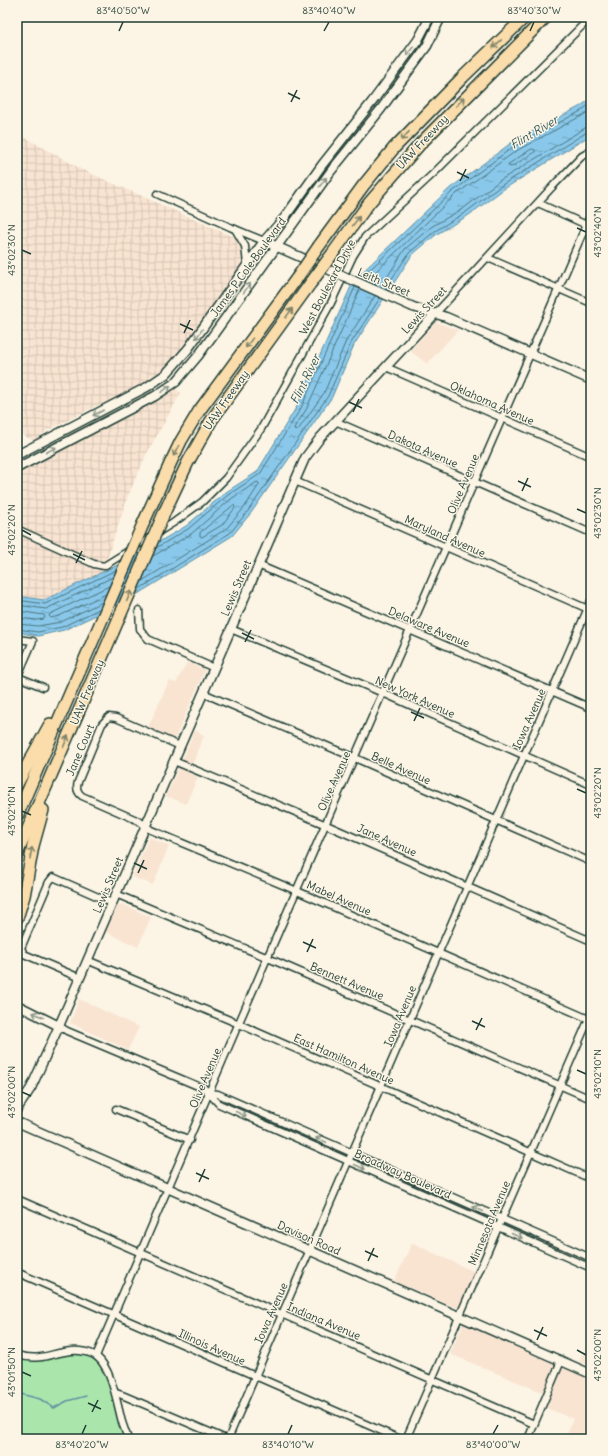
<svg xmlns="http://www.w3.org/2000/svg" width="608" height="1456" viewBox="0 0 608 1456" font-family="Delius,sans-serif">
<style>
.built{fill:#f9e4d2}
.industrial{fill:url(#industrial-grid)}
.park{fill:#aae6ac;stroke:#649270}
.water{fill:url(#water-ripples);stroke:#5f90a2}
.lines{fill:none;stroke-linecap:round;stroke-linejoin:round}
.shore{stroke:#4a757d;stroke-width:1}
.stream{stroke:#5f90a2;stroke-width:1.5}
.street-casing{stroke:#1f3d34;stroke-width:9}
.secondary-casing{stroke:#1f3d34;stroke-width:11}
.highway-casing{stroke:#1f3d34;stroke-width:14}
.street{stroke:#fcf5e5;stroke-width:6}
.secondary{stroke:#fcf5e5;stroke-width:8}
.highway{stroke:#fbddab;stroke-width:11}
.secondary-bridge-casing{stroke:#1f3d34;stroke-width:11;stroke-linecap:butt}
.highway-bridge-casing{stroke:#1f3d34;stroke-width:14;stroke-linecap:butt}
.secondary-bridge{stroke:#fcf5e5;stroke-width:8}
.highway-bridge{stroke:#fbddab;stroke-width:11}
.oneway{stroke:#82856a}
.oneway2{stroke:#8e998c}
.ticks{fill:none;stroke:#1f3d34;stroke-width:1.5}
.labels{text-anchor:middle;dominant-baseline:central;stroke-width:3;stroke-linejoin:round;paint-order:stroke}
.street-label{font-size:11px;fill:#1f3d34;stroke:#fcf5e5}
.water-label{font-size:12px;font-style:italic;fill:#345959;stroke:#fcf5e5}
.neatline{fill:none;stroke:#1f3d34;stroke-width:1.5}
.ticks-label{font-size:10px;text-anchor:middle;fill:#1f3d34}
</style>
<defs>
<pattern id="industrial-grid" width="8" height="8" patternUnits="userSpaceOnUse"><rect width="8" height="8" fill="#f9e4d2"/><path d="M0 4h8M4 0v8" fill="none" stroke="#d5c4b5"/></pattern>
<pattern id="water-ripples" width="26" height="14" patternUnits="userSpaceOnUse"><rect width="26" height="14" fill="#8ac8eb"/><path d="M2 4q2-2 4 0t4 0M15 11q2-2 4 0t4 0" fill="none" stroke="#70a4bf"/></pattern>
</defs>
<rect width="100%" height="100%" fill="#fcf5e5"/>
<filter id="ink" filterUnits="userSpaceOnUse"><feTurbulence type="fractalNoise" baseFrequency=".025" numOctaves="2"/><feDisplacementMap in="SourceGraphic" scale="8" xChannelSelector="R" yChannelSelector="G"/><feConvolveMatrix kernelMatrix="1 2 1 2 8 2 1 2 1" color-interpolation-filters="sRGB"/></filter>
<g filter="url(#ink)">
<g class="built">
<path d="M436,322L458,330L427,364L410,351Z"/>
<path d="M187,662L205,670L175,739L148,727L169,681L176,683Z"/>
<path d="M195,730L204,736L189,773L198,777L186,804L166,796Z"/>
<path d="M149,837L169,846L153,885L132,877Z"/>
<path d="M122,904L151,917L138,947L106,932L116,907Z"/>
<path d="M79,999L139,1027L128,1050L70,1023Z"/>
<path d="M412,1243L475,1272L459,1309L394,1281Z"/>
<path d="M463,1324L591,1380V1439H565L573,1419L546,1408L551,1396L450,1354Z"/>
<path d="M591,1337V1367L579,1361Z"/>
</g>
<g class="industrial">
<path d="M17,133L83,170L234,237L242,246L244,255V264L190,341L169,368L150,382L118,398L94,407L47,431L34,441L17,432Z"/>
<path d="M173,387L181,393L147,453L128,496L107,559L110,569L44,600L17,596V471L141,408L156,400Z"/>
</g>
<path class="park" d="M71,1351L96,1356L103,1363L128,1439H17V1355L24,1357Z"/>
<path class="water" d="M591,99V135L504,189L469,215L437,234L412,255L354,345L332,397L251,513L232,536L128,600L64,630L38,636L17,632V596L44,600L128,560L186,526L226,492L257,472L297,406L354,280L449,189L511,143L579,107Z"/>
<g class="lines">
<g class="shore">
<path d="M532,149L535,150V152L511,167L508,166L509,164Z"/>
<path d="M361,278L452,192L513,147L581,111L591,103"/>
<path d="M366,281L455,195L516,151L583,115L591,110"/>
<path d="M381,287L405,249L431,227L464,208L499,181L585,128L591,126"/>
<path d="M360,289L306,410L294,428L295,431L298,430L324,393L346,341L375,296"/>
<path d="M385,289L409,253L435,231L466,212L502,185L587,132H591"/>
<path d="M234,505L235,508L222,525L202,537L200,536V533Z"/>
<path d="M156,548L188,529L228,495L260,474L301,408L355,287"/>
<path d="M142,581L226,529L244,508L259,485V483L257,482L231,499L191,534L153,556"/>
<path d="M139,589L230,533L248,511L328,396L351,343L380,298"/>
<path d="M106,594L59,616L51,618L49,616L50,614L109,586"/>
<path d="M17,600L45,604L116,570"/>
<path d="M17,605L46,609L113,577"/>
<path d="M17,611L44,615L45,617L44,619L37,620L17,618"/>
<path d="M17,624L38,626L61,622L102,602"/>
<path d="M17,629L38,632L62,627L99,609"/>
</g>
<path class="stream" d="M17,1393L40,1399L54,1408L67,1401L86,1396"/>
<g class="street-casing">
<g id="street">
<path d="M157,194L230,227L264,241"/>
<path d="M538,203L591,227"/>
<path d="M235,229L245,246L247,265"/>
<path d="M488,258L591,303"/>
<path d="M435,314L554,185L582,156L591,151"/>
<path d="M386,367L591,457"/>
<path d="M335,421L591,533"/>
<path d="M295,481L588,609"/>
<path d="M17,529L94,564L104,566L173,523L202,502L226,478L261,429L331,303L353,256L365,237L434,173L591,17"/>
<path d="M258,565L591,708"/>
<path d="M139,610L140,629L148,639L214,668"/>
<path d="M231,629L383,693L591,785"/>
<path d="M17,639L33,641L17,678"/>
<path d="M18,677L43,687"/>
<path d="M203,693L355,758L591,862"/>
<path d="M180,746L116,718L109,717L102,724L78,782C76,788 77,792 82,796L139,821L151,830L297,891L591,1020"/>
<path d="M174,761L331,827L591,941"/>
<path d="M116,894L268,958L591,1099"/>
<path d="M87,960L239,1024L591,1179"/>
<path d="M80,978L24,954L21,948L49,882L53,877L112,903"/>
<path d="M59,1026L67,1031L205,1089L219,1104L591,1268"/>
<path d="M209,1093L218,1094L591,1258"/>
<path d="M116,1109L190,1140"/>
<path d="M17,1199L534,1424"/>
<path d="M17,1275L21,1274L400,1439"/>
<path d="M17,1355C40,1362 50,1353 71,1351C78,1350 92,1352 97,1357C112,1369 117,1404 122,1422C124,1428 126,1433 128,1439"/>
<path d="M96,1356L241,1018L591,214"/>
<path d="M116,1393L122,1395L226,1439"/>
<path d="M228,1439L591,601"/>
<path d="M406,1439L591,1014"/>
<path d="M528,1439L561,1361"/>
</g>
</g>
<g class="secondary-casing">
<g id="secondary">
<path d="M264,241L332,271"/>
<path d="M413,307L446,317L591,380"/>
<path d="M17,455L147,387L166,374L188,349L264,241L285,217L322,165L372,102L418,40L430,17"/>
<path d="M17,468L155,396L176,382L198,356L331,171L381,109L427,46L441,17"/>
<path d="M17,1005L59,1026"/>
<path d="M17,1109L31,1088L59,1026L305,458L320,438L435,314"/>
<path d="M17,1122L591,1374"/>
</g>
</g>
<g class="highway-casing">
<g id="highway">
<path d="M319,246L363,186L394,148L463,77L525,17"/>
<path d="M333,253L369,203L421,143L546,17"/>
<path d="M165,511L188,462L211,421L310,284"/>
<path d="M143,524L171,462L181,441L199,411L297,278"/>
<path d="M17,784L50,724"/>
<path d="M17,816L91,645"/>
<path d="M17,854L113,632"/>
<path d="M17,918L24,896L33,846L43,810"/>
</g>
</g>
<use href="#street" class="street"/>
<use href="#secondary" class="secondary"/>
<use href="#highway" class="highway"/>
<g class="secondary-bridge-casing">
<path id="secondary-bridge" d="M332,271L413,307"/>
</g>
<g class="highway-bridge-casing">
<g id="highway-bridge">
<path d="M297,278L319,246"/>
<path d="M310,284L333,253"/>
<path d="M113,632L165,511"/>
<path d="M91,645L143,524"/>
</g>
</g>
<use href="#secondary-bridge" class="secondary-bridge"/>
<use href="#highway-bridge" class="highway-bridge"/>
</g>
<defs><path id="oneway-shaft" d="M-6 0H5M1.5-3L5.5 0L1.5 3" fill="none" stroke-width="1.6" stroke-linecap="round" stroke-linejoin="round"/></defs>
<g class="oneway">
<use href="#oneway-shaft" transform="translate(497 44) rotate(136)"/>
<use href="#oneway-shaft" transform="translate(460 102) rotate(-45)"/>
<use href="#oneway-shaft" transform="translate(405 136) rotate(133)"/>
<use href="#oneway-shaft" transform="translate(356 221) rotate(-54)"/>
<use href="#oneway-shaft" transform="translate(289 313) rotate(-54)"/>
<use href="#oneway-shaft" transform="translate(249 343) rotate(126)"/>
<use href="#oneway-shaft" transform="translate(176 451) rotate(117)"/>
<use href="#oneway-shaft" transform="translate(129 596) rotate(-67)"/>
<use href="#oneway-shaft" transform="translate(66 741) rotate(-67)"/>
<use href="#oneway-shaft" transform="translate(31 853) rotate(-80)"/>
</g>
<g class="oneway2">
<use href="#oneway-shaft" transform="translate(410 51) rotate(127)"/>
<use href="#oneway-shaft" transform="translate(323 182) rotate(-54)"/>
<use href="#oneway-shaft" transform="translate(247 288) rotate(-54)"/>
<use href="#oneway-shaft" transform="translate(199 334) rotate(125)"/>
<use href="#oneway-shaft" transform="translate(166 389) rotate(-35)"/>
<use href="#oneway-shaft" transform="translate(98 413) rotate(153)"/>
<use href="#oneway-shaft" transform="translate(51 450) rotate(-28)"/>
<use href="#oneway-shaft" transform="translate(38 1015) rotate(-155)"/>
<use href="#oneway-shaft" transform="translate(241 1114) rotate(25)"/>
<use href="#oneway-shaft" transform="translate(321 1140) rotate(-157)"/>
<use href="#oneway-shaft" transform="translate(360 1167) rotate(24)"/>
<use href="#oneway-shaft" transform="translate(478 1209) rotate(-156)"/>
<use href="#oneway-shaft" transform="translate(517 1236) rotate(24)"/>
</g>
</g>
<path class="ticks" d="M119,31L123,22M324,31L329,22M530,31L534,22M288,93L300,99M291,102L297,90M457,172L469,178M460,181L466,169M577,228L586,232M22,250L31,254M180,324L193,330M184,333L190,320M349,402L362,408M353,412L359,399M518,481L531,487M522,491L528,478M577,509L586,513M22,530L31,535M73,554L85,560M76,563L82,551M242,633L254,639M245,642L251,630M411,712L424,718M414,721L420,708M577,789L586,793M22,811L31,815M134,863L147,869M138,873L144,860M303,942L316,948M307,952L313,939M472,1021L485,1027M476,1030L482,1018M577,1070L586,1074M22,1092L31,1096M196,1173L209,1179M199,1182L205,1169M365,1251L378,1257M368,1261L374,1248M534,1330L547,1336M537,1340L543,1327M577,1350L586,1355M22,1372L31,1376M88,1403L101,1409M92,1412L98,1400M82,1434L86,1425M288,1434L292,1425M493,1434L498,1425"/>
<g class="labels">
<g class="street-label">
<text transform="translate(422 142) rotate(-47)">UAW Freeway</text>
<text transform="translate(248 267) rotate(-54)">James P Cole Boulevard</text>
<text transform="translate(384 282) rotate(23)">Leith Street</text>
<text transform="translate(327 287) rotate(-62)">West Boulevard Drive</text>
<text transform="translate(424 310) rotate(-47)">Lewis Street</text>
<text transform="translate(226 400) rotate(-55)">UAW Freeway</text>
<text transform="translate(492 403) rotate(24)">Oklahoma Avenue</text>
<text transform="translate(423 449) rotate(24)">Dakota Avenue</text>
<text transform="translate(463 484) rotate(-67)">Olive Avenue</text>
<text transform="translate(445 536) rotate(24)">Maryland Avenue</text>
<text transform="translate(236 588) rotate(-67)">Lewis Street</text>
<text transform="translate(429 627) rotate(23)">Delaware Avenue</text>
<text transform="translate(87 692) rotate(-67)">UAW Freeway</text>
<text transform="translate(415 697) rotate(24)">New York Avenue</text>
<text transform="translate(529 719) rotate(-66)">Iowa Avenue</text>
<text transform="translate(80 750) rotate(-67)">Jane Court</text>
<text transform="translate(401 768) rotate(24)">Belle Avenue</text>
<text transform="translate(334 781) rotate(-66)">Olive Avenue</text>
<text transform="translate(387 840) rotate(24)">Jane Avenue</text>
<text transform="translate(108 885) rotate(-67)">Lewis Street</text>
<text transform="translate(339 898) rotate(24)">Mabel Avenue</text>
<text transform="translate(347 981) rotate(23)">Bennett Avenue</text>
<text transform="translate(400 1016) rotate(-67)">Iowa Avenue</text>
<text transform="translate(344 1059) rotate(24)">East Hamilton Avenue</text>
<text transform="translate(205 1078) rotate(-67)">Olive Avenue</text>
<text transform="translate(403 1174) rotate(24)">Broadway Boulevard</text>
<text transform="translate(489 1223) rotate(-67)">Minnesota Avenue</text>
<text transform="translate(309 1238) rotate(24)">Davison Road</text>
<text transform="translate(271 1313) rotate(-66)">Iowa Avenue</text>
<text transform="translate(324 1321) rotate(23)">Indiana Avenue</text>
<text transform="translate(212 1347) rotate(24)">Illinois Avenue</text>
</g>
<g class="water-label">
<text transform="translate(534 132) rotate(-31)">Flint River</text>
<text transform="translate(305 379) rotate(-64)">Flint River</text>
</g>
</g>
<rect width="608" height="1456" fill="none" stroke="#fcf5e5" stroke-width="44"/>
<rect x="22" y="22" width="564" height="1412" class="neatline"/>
<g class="ticks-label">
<text x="123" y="14">83°40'50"W</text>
<text x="329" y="14">83°40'40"W</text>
<text x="534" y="14">83°40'30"W</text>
<text transform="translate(597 232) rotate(-90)" y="4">43°02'40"N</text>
<text transform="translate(11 250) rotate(-90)" y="4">43°02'30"N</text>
<text transform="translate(597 513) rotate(-90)" y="4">43°02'30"N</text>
<text transform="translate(11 530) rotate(-90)" y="4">43°02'20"N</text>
<text transform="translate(597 793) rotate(-90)" y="4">43°02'20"N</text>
<text transform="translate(11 811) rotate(-90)" y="4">43°02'10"N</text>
<text transform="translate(597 1074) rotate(-90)" y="4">43°02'10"N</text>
<text transform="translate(11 1092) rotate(-90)" y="4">43°02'00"N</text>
<text transform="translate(597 1355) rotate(-90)" y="4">43°02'00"N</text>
<text transform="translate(11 1372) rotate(-90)" y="4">43°01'50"N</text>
<text x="82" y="1448">83°40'20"W</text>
<text x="288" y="1448">83°40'10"W</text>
<text x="493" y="1448">83°40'00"W</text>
</g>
</svg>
